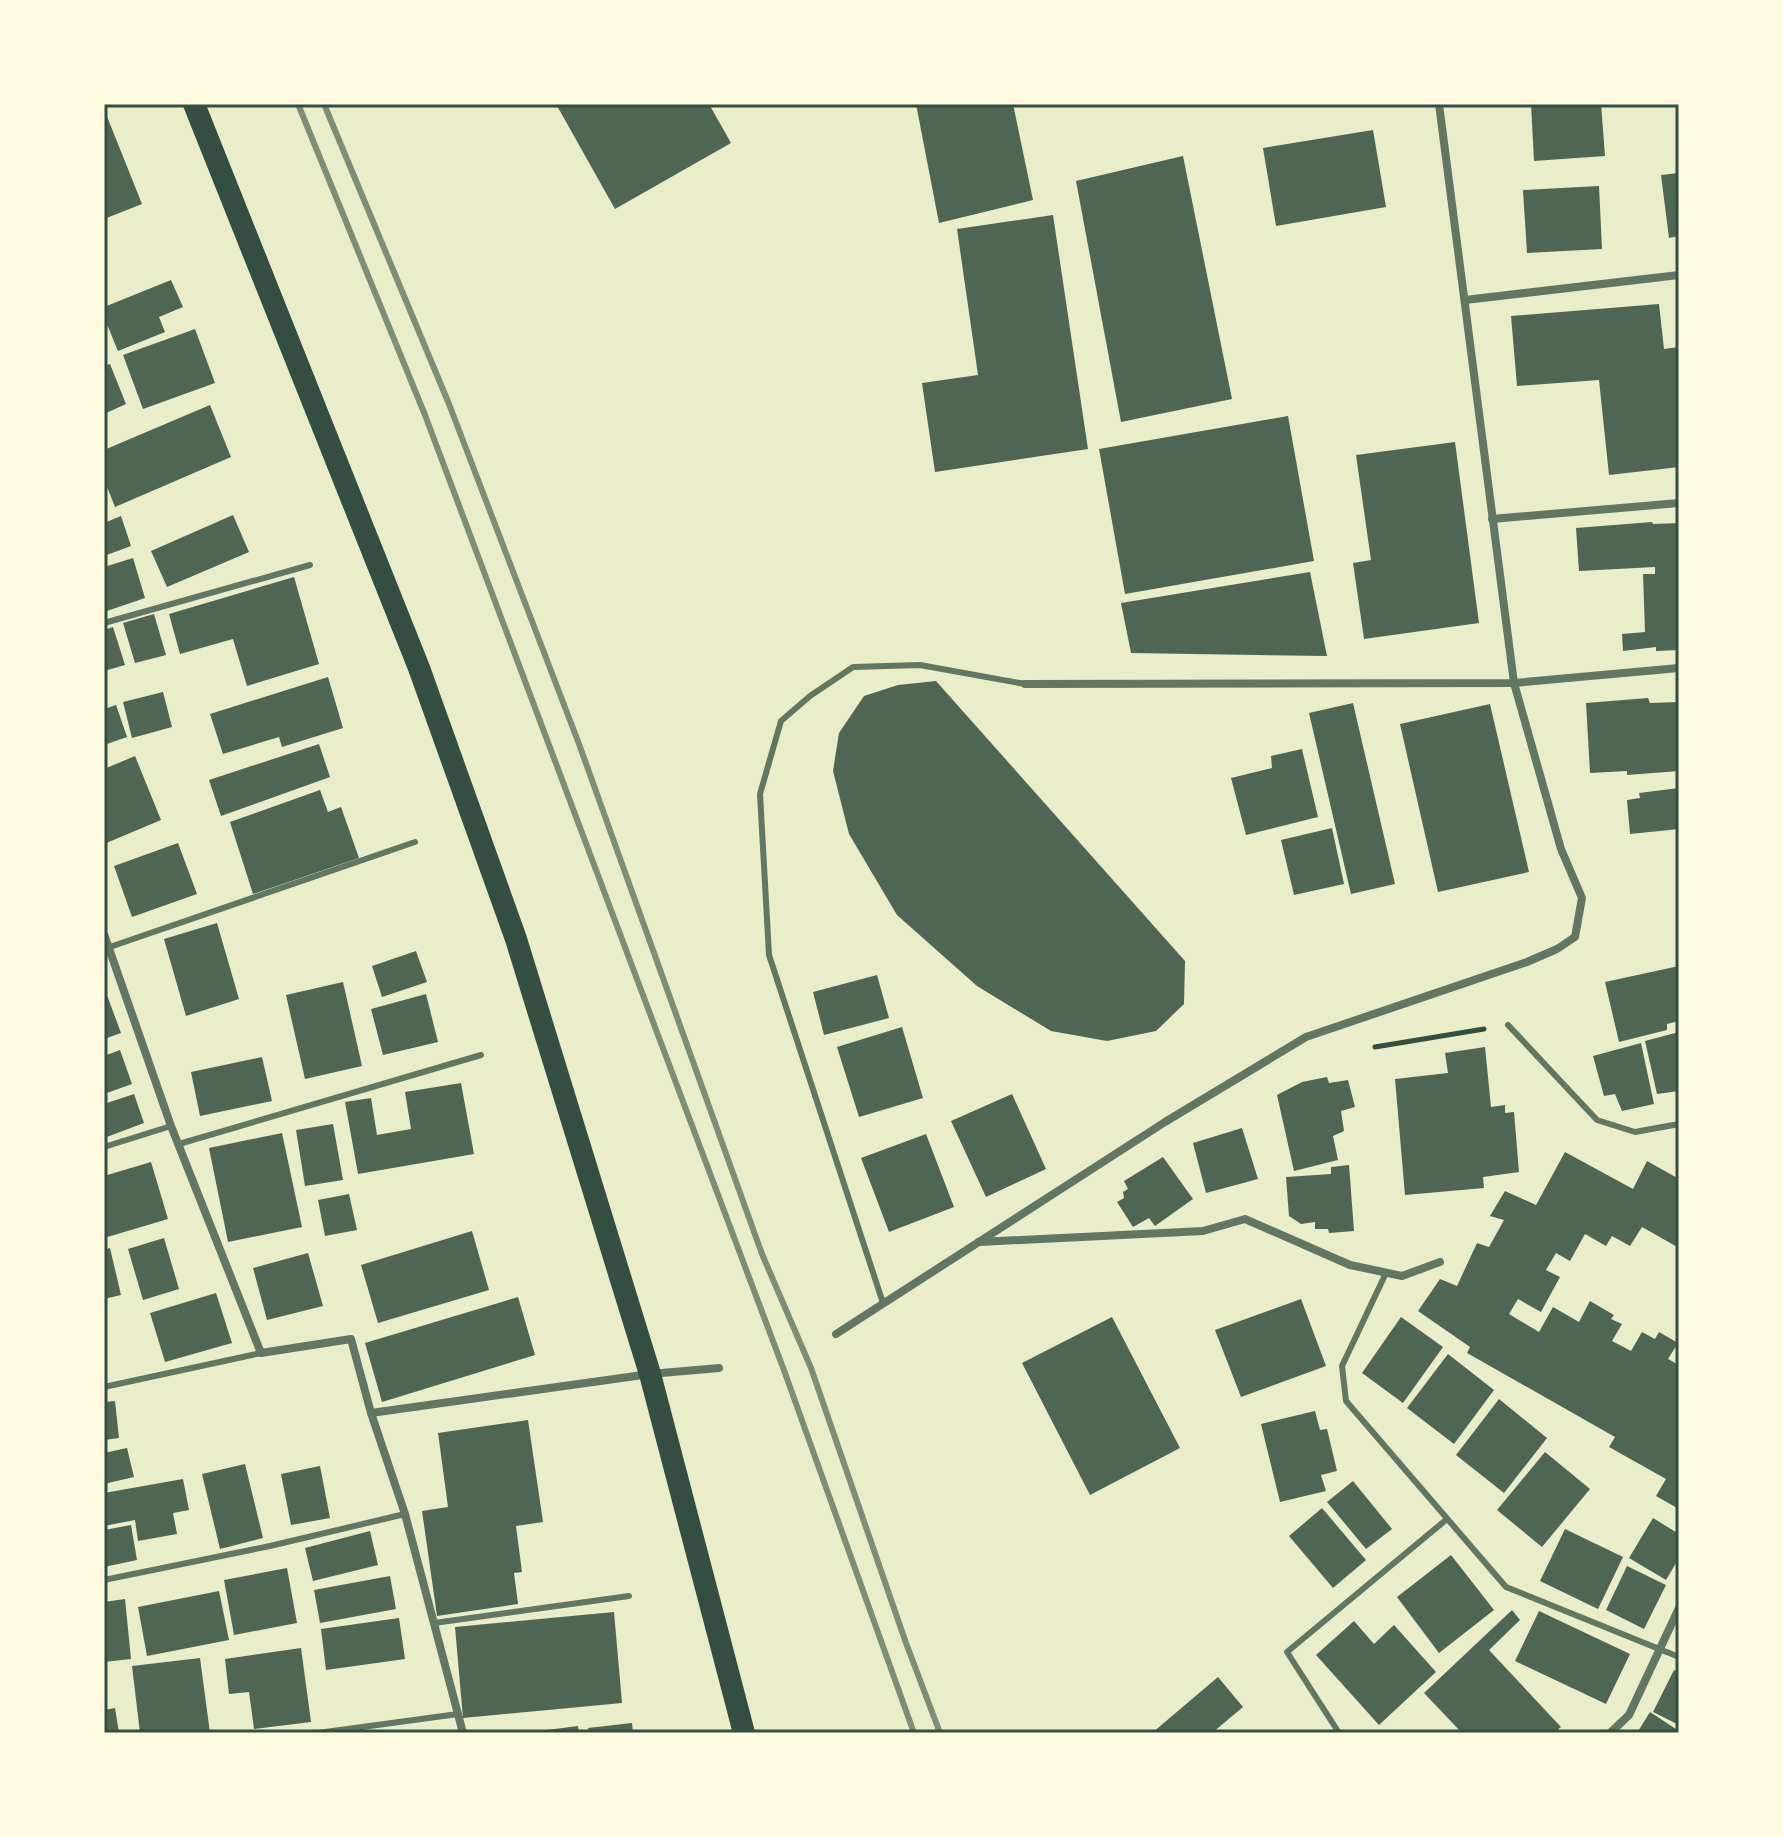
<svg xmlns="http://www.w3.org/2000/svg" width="1783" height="1837" viewBox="0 0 1783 1837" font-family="'Alegreya Sans',sans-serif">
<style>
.building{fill:#4f6655}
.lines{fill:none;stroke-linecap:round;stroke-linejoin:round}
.path{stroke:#344e41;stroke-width:5}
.service{stroke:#617663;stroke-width:6}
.minor{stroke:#617663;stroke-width:8}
.trunk{stroke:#344e41;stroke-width:22}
.rail{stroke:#7c8e77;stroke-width:6}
.neatline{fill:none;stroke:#344e41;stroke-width:3}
</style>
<rect width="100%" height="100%" fill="#e9edc9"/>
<g class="building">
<path d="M556,104H709L731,143L615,209Z"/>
<path d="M916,104H1013L1033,200L939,223Z"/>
<path d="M1531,104H1601L1605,156L1534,161Z"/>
<path d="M104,109L142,204L104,219Z"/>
<path d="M1373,130L1386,207L1276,226L1263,148Z"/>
<path d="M1183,156L1232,399L1121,422L1076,181Z"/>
<path d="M1679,173V236L1669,238L1661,175Z"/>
<path d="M1599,186L1602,249L1527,253L1523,190Z"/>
<path d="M1053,215L1088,449L935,472L922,383L978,375L957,229Z"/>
<path d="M171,280L183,307L159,317L165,332L118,351L104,317V307Z"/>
<path d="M1659,304L1664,349L1679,347V467L1609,475L1599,380L1517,386L1511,316Z"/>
<path d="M195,329L215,383L143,409L123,355Z"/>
<path d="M110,364L126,404L104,414V366Z"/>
<path d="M210,405L231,457L115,507L104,479V450Z"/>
<path d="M1288,416L1314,561L1125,594L1099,449Z"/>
<path d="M1455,442L1479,623L1364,639L1353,563L1371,560L1356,455Z"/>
<path d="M233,515L249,552L167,587L151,551Z"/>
<path d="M121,516L131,546L104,556V523Z"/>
<path d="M1652,522L1653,524L1679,523V650L1656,651V647L1623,651L1622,634L1645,632L1643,574H1655V567L1579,571L1576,528Z"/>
<path d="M133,558L145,598L104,612V567Z"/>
<path d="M1310,572L1327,656L1131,653L1121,603Z"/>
<path d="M294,577L319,664L247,686L233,639L180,654L169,614Z"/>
<path d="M154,614L166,655L135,663L123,623Z"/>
<path d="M113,627L125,665L104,671V630Z"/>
<path d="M328,677L343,728L282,747L279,737L223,754L210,714Z"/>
<path d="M936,681L1185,961L1184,1004L1156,1031L1107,1041L1051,1031L977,986L897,915L849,834L833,771L839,733L864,696L898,685Z"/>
<path d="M163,692L172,727L132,738L123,702Z"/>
<path d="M1648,698L1650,703L1679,702V771L1627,775V771L1590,773L1586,703Z"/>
<path d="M1353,703L1395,884L1351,894L1309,713Z"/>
<path d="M1490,704L1529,872L1438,892L1400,724Z"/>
<path d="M116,705L127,737L104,745V709Z"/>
<path d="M319,744L330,777L221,816L209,780Z"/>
<path d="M1302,749L1318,817L1246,835L1231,778L1272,768L1271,756Z"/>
<path d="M135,756L161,820L104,844V769Z"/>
<path d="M1679,788V829L1630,834L1627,800L1640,798L1639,793Z"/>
<path d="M320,790L328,812L341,807L359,858L253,894L230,822Z"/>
<path d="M1332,828L1344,884L1294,895L1281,840Z"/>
<path d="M178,843L197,894L132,917L114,866Z"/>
<path d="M217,923L239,999L186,1016L164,939Z"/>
<path d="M416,951L427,982L382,997L372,966Z"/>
<path d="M1679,966V1021L1667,1024V1030L1619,1042L1605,982Z"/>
<path d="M877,975L889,1018L824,1035L813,992Z"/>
<path d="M343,982L362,1066L305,1079L286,995Z"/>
<path d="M104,987L121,1033L104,1039Z"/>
<path d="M426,994L438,1042L383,1055L371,1009Z"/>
<path d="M902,1027L923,1098L859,1117L837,1047Z"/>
<path d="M1679,1032V1091L1657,1094L1645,1041Z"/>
<path d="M1641,1043L1654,1104L1622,1111L1615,1094L1604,1096L1593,1056Z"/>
<path d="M1485,1047L1491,1107L1505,1105V1113L1514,1112L1519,1172L1483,1177L1484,1188L1405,1195L1395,1079L1448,1073L1445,1053Z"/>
<path d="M120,1050L132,1084L104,1094V1056Z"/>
<path d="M262,1057L272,1101L200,1116L191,1072Z"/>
<path d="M1327,1077L1329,1083L1348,1080L1355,1107L1341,1111L1344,1131L1333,1136L1338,1160L1294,1171L1277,1095L1302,1082Z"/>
<path d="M461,1083L474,1154L358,1174L345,1102L371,1098L377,1135L411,1129L405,1092Z"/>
<path d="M134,1094L144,1123L104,1138V1104Z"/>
<path d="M1012,1094L1046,1169L986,1197L951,1121Z"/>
<path d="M333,1124L343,1180L305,1186L296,1130Z"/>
<path d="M1242,1128L1258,1179L1206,1193L1193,1143Z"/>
<path d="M282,1133L302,1227L228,1242L209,1148Z"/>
<path d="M926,1134L954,1207L889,1232L861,1158Z"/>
<path d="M1565,1152L1633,1189L1647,1161L1679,1179V1248L1642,1227L1630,1246L1612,1236L1606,1246L1585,1234L1570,1261L1556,1253L1546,1270L1560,1277L1541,1312L1518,1299L1509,1314L1539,1332L1553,1307L1579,1322L1590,1301L1614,1315L1611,1319L1622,1324L1612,1341L1631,1351L1642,1332L1655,1339L1659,1332L1678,1343L1668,1359L1679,1365V1509L1656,1496L1666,1479L1609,1447L1615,1437L1467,1353L1470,1347L1418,1311L1440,1279L1457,1286L1477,1243L1489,1247L1504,1220L1490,1216L1505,1191L1536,1205Z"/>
<path d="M1163,1157L1193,1199L1155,1226L1149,1218L1133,1227L1117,1202L1124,1198L1123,1192L1128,1189L1124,1181Z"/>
<path d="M151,1162L168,1219L104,1238V1176Z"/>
<path d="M1349,1165L1354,1231L1329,1233L1328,1229H1315V1222L1301,1224L1289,1216L1286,1177L1331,1174V1167Z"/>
<path d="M349,1194L357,1230L325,1236L318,1200Z"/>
<path d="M472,1231L489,1290L378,1323L361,1265Z"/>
<path d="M164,1238L179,1289L143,1300L128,1249Z"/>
<path d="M110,1248L121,1295L104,1299V1250Z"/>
<path d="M308,1253L323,1306L267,1320L253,1268Z"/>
<path d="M216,1293L232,1343L165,1362L150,1313Z"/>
<path d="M518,1297L535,1355L382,1402L365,1343Z"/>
<path d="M1301,1299L1326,1366L1241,1397L1215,1330Z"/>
<path d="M1112,1317L1180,1448L1090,1495L1022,1363Z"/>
<path d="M1401,1317L1443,1347L1403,1403L1362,1373Z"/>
<path d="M1448,1354L1494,1390L1454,1444L1407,1408Z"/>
<path d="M1499,1399L1547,1438L1504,1493L1456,1455Z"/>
<path d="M115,1401L119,1438L104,1440V1402Z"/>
<path d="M1315,1411L1320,1430L1327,1429L1337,1471L1321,1475L1326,1491L1280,1502L1261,1424Z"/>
<path d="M528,1420L543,1522L516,1526L522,1572L514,1573L518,1604L437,1616L422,1511L448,1507L438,1433Z"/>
<path d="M127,1448L134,1477L104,1484V1453Z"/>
<path d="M1545,1452L1590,1489L1542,1547L1497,1510Z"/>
<path d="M245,1464L263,1538L220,1549L202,1474Z"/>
<path d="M320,1466L330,1518L291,1525L281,1474Z"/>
<path d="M183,1479L189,1510L173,1513L177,1534L138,1541L135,1520L104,1526V1493Z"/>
<path d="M1353,1481L1392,1529L1366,1549L1327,1502Z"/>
<path d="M1322,1508L1366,1560L1333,1588L1289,1536Z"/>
<path d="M1653,1518L1679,1534V1558L1666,1580L1629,1558Z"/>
<path d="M131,1525L137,1560L104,1567V1530Z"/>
<path d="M1565,1529L1623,1557L1598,1609L1540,1581Z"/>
<path d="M370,1531L378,1565L313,1581L305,1548Z"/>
<path d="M1451,1555L1494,1610L1439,1653L1397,1597Z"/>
<path d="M1627,1566L1666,1585L1644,1629L1606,1610Z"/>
<path d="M287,1568L297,1623L234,1635L224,1580Z"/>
<path d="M390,1576L396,1609L320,1623L314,1590Z"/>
<path d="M219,1591L229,1640L147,1656L138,1607Z"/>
<path d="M125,1599L131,1659L104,1662V1602Z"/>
<path d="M1512,1610L1520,1620L1489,1650L1561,1727L1554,1733H1462L1424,1693Z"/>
<path d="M1539,1611L1630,1654L1606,1704L1515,1661Z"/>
<path d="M614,1612L622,1703L463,1718L455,1627Z"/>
<path d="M399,1618L405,1659L326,1670L321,1629Z"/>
<path d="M1354,1621L1374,1644L1394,1625L1436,1672L1379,1725L1316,1655Z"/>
<path d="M301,1648L311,1722L254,1729L249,1692L229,1694L225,1659Z"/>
<path d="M200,1658L210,1733H140L132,1666Z"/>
<path d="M1674,1670L1679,1672V1725L1653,1712Z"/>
<path d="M1218,1677L1243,1707L1212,1733H1152Z"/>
<path d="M115,1708L119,1733H104V1710Z"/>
<path d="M1650,1712L1679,1731V1733H1637Z"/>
<path d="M632,1723L633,1733H589L588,1728Z"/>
<path d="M578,1726L579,1733H539V1731Z"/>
</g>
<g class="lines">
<path class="path" d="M1375,1047L1484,1029"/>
<g class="service">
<path d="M104,623L310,565"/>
<path d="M104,949L415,842"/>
<path d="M1508,1025L1597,1120L1635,1132L1679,1124"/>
<path d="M179,1144L481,1055"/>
<path d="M104,1147L171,1126"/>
<path d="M1386,1273L1342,1366L1346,1401L1506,1587L1679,1657"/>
<path d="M883,1303L769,955L760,794L781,721L810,696L853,667L920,665L1025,684"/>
<path d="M104,1387L261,1353"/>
<path d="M104,1580L270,1546L405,1514"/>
<path d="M434,1623L629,1596"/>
<path d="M318,1733L458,1714"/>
<path d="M1339,1733L1287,1652L1447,1519"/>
</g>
<g class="minor">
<path d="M1465,300L1679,275"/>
<path d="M1492,519L1679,503"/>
<path d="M1025,684L1514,683L1679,668"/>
<path d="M104,934L171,1126L261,1353L351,1339L371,1413L405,1514L463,1733"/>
<path d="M979,1242L1203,1231L1245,1219L1350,1265L1402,1276L1440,1262"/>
<path d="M836,1334L1165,1122L1306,1037L1527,962L1557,949L1575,937L1582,898L1561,849L1514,683L1439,104"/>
<path d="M371,1413L650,1374L719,1368"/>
<path d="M1610,1733L1629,1715L1679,1608"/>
</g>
<path class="trunk" d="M194,104L419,668L516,939L650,1374L744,1733"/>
<g class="rail">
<path d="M298,104L425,415L785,1373L914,1733"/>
<path d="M324,104L449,404L579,744L762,1254L811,1368L906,1643L940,1733"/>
</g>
</g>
<rect width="1783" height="1837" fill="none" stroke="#fefae0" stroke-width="212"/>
<rect x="106" y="106" width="1571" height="1625" class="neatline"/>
</svg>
